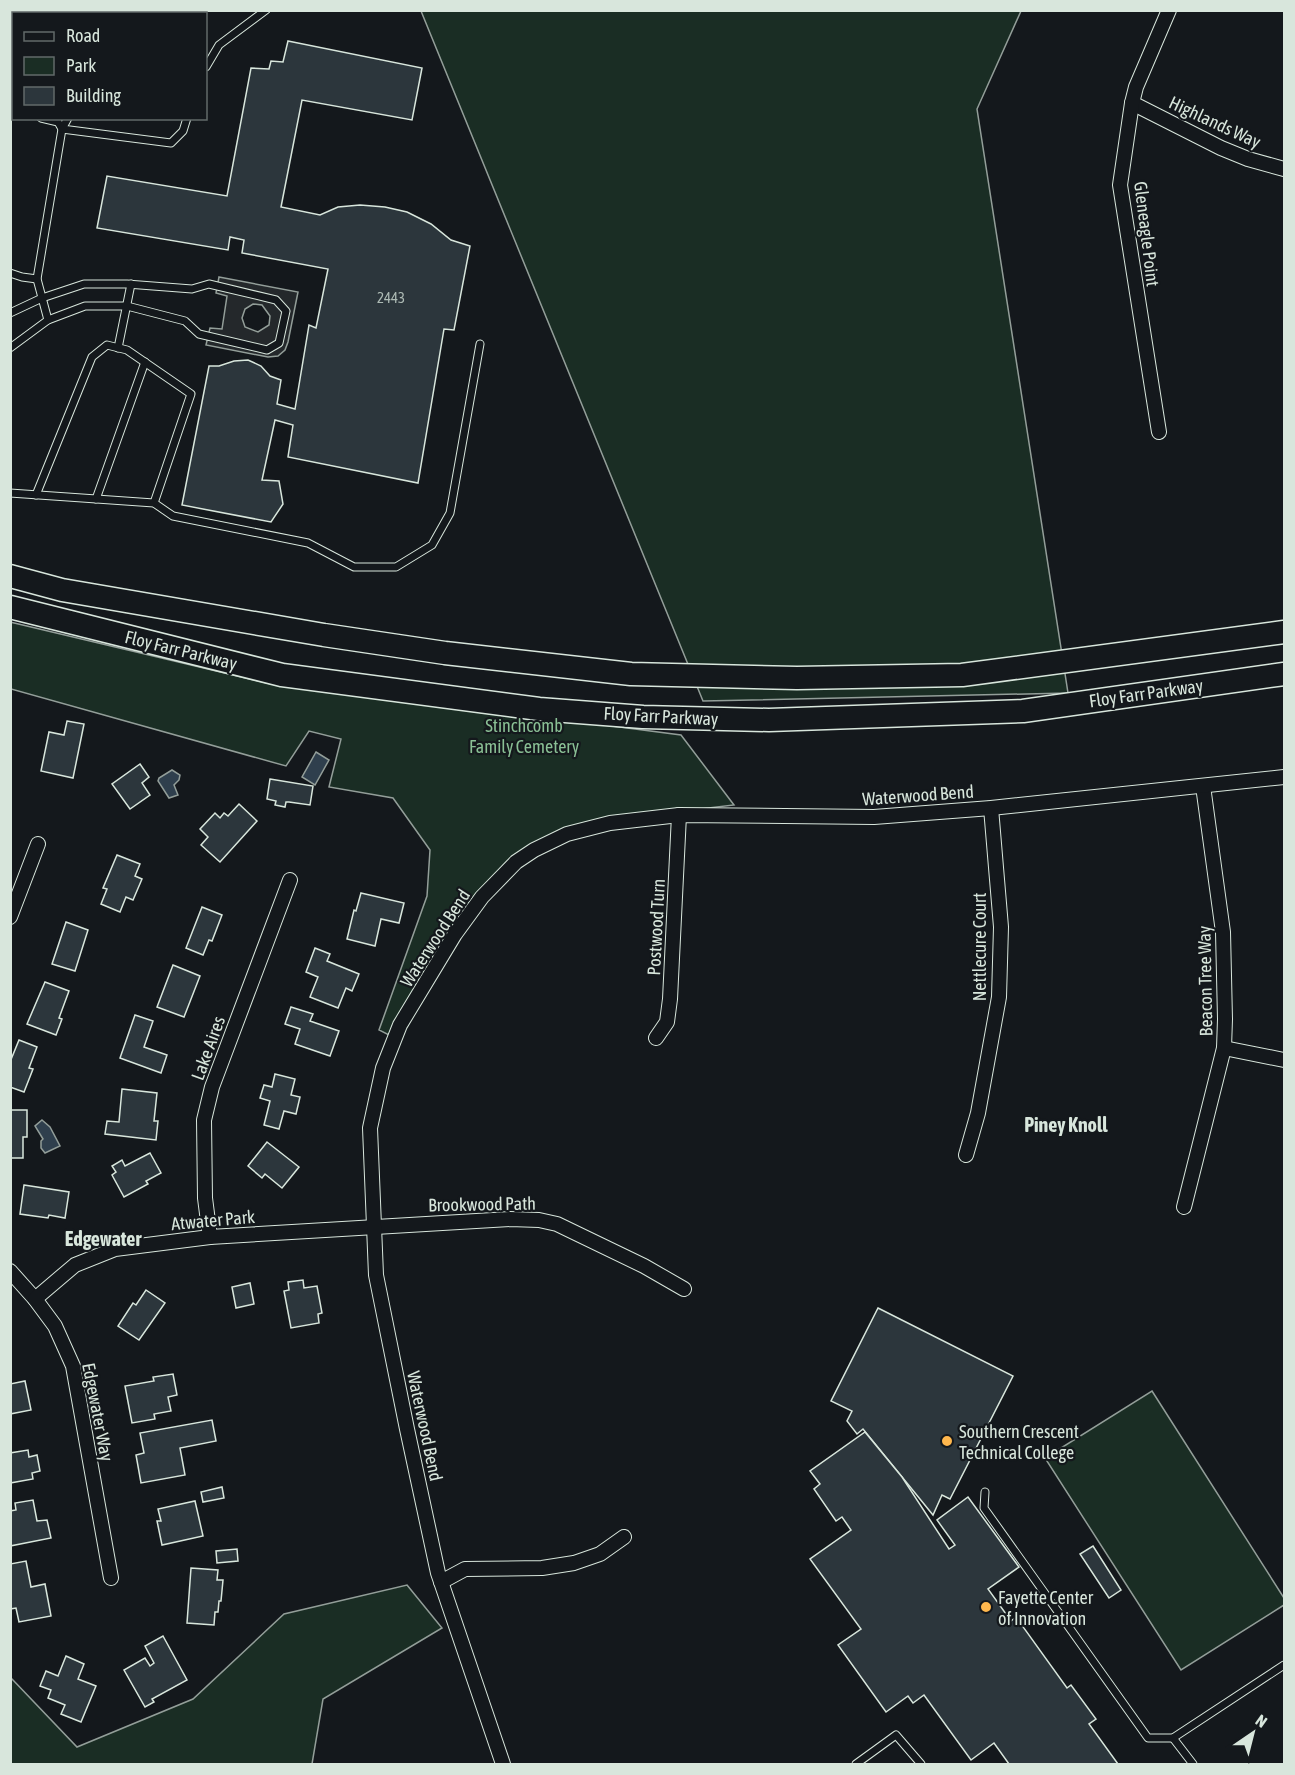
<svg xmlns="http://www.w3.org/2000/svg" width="1295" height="1775" viewBox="0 0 1295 1775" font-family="'Asap Condensed',sans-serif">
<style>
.green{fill:#1a2d24;stroke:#939e99;stroke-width:1.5}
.parking{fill:#24282b;stroke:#939e99;stroke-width:1.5;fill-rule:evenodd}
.water{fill:#2f3f4d;stroke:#939e99;stroke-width:1.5}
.building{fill:#2c363c;stroke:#d8e6dc;stroke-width:1.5}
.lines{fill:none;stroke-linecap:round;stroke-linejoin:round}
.service-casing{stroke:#d8e6dc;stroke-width:9}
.minor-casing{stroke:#d8e6dc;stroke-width:16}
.primary-casing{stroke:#d8e6dc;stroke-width:25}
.service{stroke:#14181c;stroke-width:7}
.minor{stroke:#14181c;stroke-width:14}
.primary{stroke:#14181c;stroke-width:22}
.poi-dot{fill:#ffb74d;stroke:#14181c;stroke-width:2}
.labels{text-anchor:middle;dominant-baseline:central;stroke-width:4.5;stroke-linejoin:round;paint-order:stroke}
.number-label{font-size:15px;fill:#adbab4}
.street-label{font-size:18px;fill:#d8e6dc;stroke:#14181c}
.park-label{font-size:18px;fill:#8ac095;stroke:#14181c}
.poi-label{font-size:18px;fill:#d8e6dc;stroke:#14181c;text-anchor:start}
.neighbourhood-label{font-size:20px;font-weight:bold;fill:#d8e6dc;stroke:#14181c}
</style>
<rect width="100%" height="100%" fill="#14181c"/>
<g class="green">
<path d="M421,11H1021L977,109L1068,693L703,701Z"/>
<path d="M10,622L271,684L499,715L558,719L681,735L734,805L598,821L532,845L462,916L391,1036L379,1030L427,896L430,850L393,798L329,787L341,739L309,731L286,766L11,689Z"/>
<path d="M1152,1391L1284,1598V1605L1181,1670L1045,1458Z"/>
<path d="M407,1585L442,1628L323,1699L312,1764H11V1679H12L77,1747L193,1699L284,1614Z"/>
</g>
<path class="parking" d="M219,277L298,292L288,342L285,350L278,356L268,357L206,345L210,328L222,329L227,296L216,293ZM253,304L262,305L270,316L269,325L258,332L245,327L242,318L245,309Z"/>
<g class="water">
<path d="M316,752L329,760L315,785L302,777Z"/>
<path d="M172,770L180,775L179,780L174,785L178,795L169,798L158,781L159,778Z"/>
<path d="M42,1120L50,1127L60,1146L45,1153L41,1148V1141L43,1139L35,1126Z"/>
</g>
<g class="building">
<path d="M288,41L422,68L412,120L302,100L281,207L320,215L338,207L360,205L385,207L407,212L431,224L451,240L470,246L454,330L444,329L418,483L288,457L293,425L275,420L262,480L279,481L283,504L271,522L182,505L209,366H219L234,361L248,360L261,366L270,376L281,380L277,404L295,409L309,325L316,328L328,269L242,253L244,240L230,237L228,250L97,228L107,176L227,196L251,68L269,69L271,61L283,62Z"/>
<path d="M67,721L84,724L73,778L41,771L49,732L64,735Z"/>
<path d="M140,764L149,777L142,783L150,795L130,809L112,784Z"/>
<path d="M270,779L313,786L310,805L289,802H286L285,807L275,805L276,801L267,799Z"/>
<path d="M239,804L257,821L220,862L201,845L208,837L200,829L215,813L220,818L224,813L228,816Z"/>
<path d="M117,855L140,864L135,876L142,879L133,900L126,897L120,912L101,904L107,889L103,888Z"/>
<path d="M361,893L404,903L399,923L381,919L375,946L347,939L354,910L356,911Z"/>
<path d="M202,907L222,915L212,941L209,940L203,955L186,948Z"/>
<path d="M66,922L88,930L75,971L52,964Z"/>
<path d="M315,948L330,954L327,961L359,974L352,991L346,988L338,1008L310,997L318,977L306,972Z"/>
<path d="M173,965L200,976L184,1017L157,1007Z"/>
<path d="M45,982L69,991L59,1018L62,1019L56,1035L27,1024Z"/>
<path d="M291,1007L313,1014L310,1021L339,1031L330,1056L295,1044L300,1029L285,1024Z"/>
<path d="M135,1015L153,1021L144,1047L167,1055L161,1073L120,1058Z"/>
<path d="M19,1040L37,1047L29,1068L33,1069L24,1092L10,1087V1062Z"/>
<path d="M275,1074L295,1079L291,1095L300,1097L296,1114L284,1111L279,1129L264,1125L270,1101L260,1098L264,1085L272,1087Z"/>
<path d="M122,1089L157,1093L154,1121H158L156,1140L105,1134L107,1121L119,1122Z"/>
<path d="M10,1110H27V1137H23V1158H10Z"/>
<path d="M267,1142L299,1167L282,1188L265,1174L262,1178L248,1166Z"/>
<path d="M150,1153L161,1173L146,1181L148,1184L124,1197L112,1175L116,1172L112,1166L122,1160L125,1166Z"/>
<path d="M24,1185L69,1192L65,1218L49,1215L48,1218L20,1214Z"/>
<path d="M303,1280L304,1288L317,1286L322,1313L318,1314L319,1323L291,1328L284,1291L289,1290L288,1282Z"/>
<path d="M250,1283L254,1304L236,1308L232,1287Z"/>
<path d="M146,1290L165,1303L139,1340L118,1326L133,1303L136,1305Z"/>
<path d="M878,1308L1013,1376L950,1499L942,1495L933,1515L863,1429L857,1434L847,1421L852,1411L831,1401Z"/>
<path d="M173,1374L177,1395L168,1397L171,1411L154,1414L155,1419L132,1423L125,1386L154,1381L153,1377Z"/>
<path d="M25,1381L31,1410L10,1414V1384Z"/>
<path d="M212,1420L216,1441L180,1448L185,1475L141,1483L136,1455L144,1453L140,1433Z"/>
<path d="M865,1432L902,1477L949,1549L955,1545L937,1520L968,1497L1019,1567L988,1589L1011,1621L1016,1617L1067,1688L1071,1685L1096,1719L1089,1724L1118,1764H1009L994,1743L971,1760L924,1695L913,1703L908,1696L886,1712L838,1645L861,1629L810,1559L851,1530L842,1517L836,1521L814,1489L820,1484L810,1471Z"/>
<path d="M28,1450L29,1457L37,1455L40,1471L32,1473L33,1479L10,1483V1453Z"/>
<path d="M222,1487L224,1498L203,1502L201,1492Z"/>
<path d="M33,1500L37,1521L47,1520L51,1538L10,1546V1511L16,1510L15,1503Z"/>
<path d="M195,1501L203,1536L162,1545L157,1521H161L158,1509Z"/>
<path d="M1093,1546L1121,1590L1109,1598L1080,1554Z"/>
<path d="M237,1549L238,1561L217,1563L216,1551Z"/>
<path d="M26,1561L31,1587L45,1584L51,1616L19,1622L16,1608L10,1609V1564Z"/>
<path d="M191,1568L218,1570L217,1580H223L221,1601H219L218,1612H215L214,1625L187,1623Z"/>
<path d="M163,1636L187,1680L152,1699L154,1702L145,1707L124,1670L145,1658L150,1666L154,1663L145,1646Z"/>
<path d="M66,1656L84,1664L78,1679L96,1686L81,1722L61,1714L65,1705L48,1698L51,1690L40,1686L46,1671L58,1676Z"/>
</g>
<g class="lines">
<g class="service-casing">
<g id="service">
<path d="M150,14L154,10"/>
<path d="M206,67L219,45L266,10"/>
<path d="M10,115H14"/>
<path d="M41,118L58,122L62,129L37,279L48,320"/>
<path d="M68,118L62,129L171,143L183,131L187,118"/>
<path d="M10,273L22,277L37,279"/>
<path d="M10,313L42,298L84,284H127L192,289L209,284L276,300L286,311L279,343L267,350L199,334L185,321L127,306H85L48,320L10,348"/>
<path d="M118,348L131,284"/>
<path d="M10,493L154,503L173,516L308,543L354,567H396L432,545L450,513L480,344"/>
<path d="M36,495L92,357L107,345L127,350L191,394L154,503"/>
<path d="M96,499L145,362"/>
<path d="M985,1492L984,1508L1148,1738H1173L1284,1665"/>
<path d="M1173,1738L1193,1764"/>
<path d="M856,1764L896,1735L921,1764"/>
</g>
</g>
<g class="minor-casing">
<g id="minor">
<path d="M1132,103L1221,148L1248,159L1284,169"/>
<path d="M1159,432L1120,185L1132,103L1136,87L1169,10"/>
<path d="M10,917L38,844"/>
<path d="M656,1038L667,1022L670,999L679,815"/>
<path d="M1224,1048L1284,1060"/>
<path d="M966,1155L978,1113L999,997L1001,927L991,808"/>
<path d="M1184,1207L1224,1048L1225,1019L1223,932L1203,786"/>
<path d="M210,1237L205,1198L204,1120L212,1087L290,880"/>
<path d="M10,1271L35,1299L55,1326L73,1366L111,1578"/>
<path d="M35,1299L75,1265L115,1249L210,1237L510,1219L539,1220L557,1224L644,1266L684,1289"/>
<path d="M441,1582L465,1569L542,1568L574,1563L600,1554L624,1537"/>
<path d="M503,1764L438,1573L407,1429L376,1275L370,1128L383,1068L400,1025L455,934L482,897L516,862L534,850L567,834L610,823L679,815L874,817L991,808L1284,777"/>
</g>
</g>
<g class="primary-casing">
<g id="primary">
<path d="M10,576L62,590L324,635L445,653L631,674L797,678L962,675L1284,632"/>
<path d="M10,607L282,675L539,709L643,717L769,720L1023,711L1284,674"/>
</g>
</g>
<use href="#service" class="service"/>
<use href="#minor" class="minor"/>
<use href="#primary" class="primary"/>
</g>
<g class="poi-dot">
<circle cx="947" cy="1441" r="6"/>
<circle cx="986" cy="1607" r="6"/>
</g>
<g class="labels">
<g class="number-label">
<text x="391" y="297">2443</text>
</g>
<g class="street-label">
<text transform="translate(1215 122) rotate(25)">Highlands Way</text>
<text transform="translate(1147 234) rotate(83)">Gleneagle Point</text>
<text transform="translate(181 650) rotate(14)">Floy Farr Parkway</text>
<text transform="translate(1146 693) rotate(-8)">Floy Farr Parkway</text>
<text transform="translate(661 716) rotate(3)">Floy Farr Parkway</text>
<text transform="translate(918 795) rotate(-4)">Waterwood Bend</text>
<text transform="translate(656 927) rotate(-87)">Postwood Turn</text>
<text transform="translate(435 938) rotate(-57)">Waterwood Bend</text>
<text transform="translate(979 947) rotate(-90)">Nettlecure Court</text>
<text transform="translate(1205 981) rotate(-91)">Beacon Tree Way</text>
<text transform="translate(208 1048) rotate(-70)">Lake Aires</text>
<text transform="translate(482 1204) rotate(-1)">Brookwood Path</text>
<text transform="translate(213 1220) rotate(-5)">Atwater Park</text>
<text transform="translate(98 1412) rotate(79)">Edgewater Way</text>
<text transform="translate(425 1426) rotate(78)">Waterwood Bend</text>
</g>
<g class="park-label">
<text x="524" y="725">Stinchcomb<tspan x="524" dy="21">Family Cemetery</tspan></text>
</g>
<g class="poi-label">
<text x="959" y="1431">Southern Crescent<tspan x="959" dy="21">Technical College</tspan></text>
<text x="998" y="1597">Fayette Center<tspan x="998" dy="21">of Innovation</tspan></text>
</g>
<g class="neighbourhood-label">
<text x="1066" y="1124">Piney Knoll</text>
<text x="103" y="1238">Edgewater</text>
</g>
</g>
<rect width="1295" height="1775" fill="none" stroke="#d8e6dc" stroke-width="24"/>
<rect x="12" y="12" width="195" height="108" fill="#14181c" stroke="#626a69" stroke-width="1.5"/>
<rect x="24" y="32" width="30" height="9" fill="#14181c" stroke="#626a69" stroke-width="1.5"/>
<text x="66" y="42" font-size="18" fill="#d8e6dc">Road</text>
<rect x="24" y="57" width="30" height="18" fill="#1a2d24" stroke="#626a69" stroke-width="1.5"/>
<text x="66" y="72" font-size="18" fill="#d8e6dc">Park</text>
<rect x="24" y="87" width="30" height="18" fill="#2c363c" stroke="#626a69" stroke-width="1.5"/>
<text x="66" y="102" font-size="18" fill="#d8e6dc">Building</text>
<g transform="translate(1253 1733) rotate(35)" stroke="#14181c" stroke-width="4.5" paint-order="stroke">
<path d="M0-4.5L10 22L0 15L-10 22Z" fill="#d8e6dc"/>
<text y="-9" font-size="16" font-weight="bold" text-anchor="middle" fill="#d8e6dc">N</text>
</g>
</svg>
